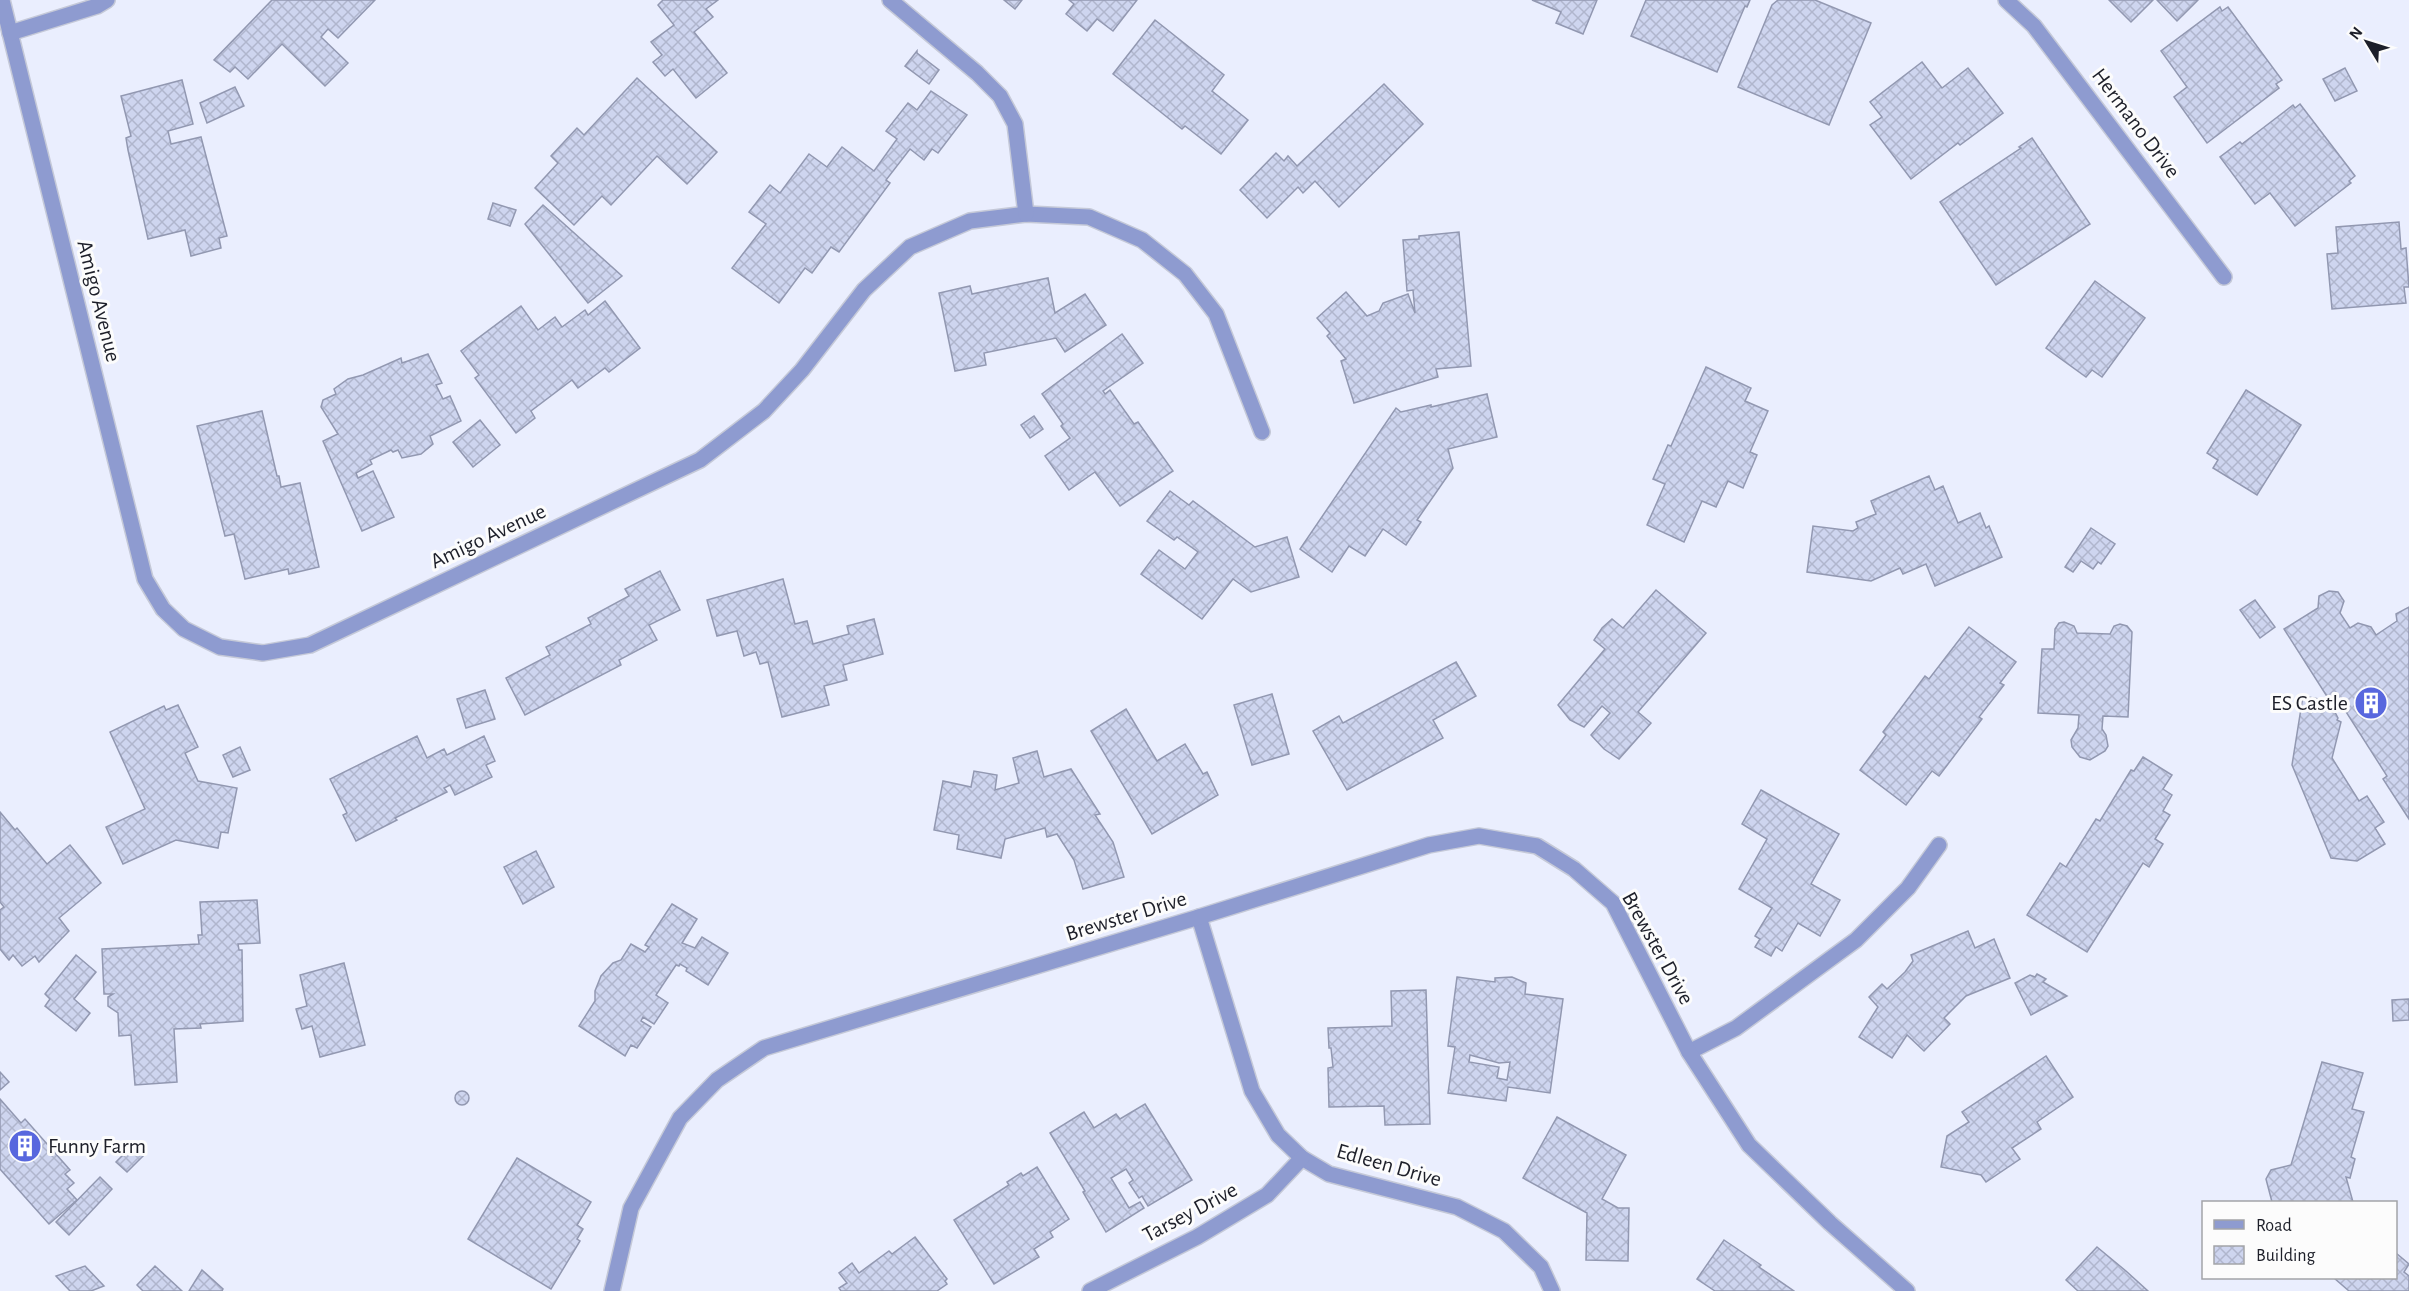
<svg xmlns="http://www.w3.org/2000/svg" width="2409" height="1291" viewBox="0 0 2409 1291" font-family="'Alegreya Sans',sans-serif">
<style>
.building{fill:url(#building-cross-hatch);stroke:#9298b1;stroke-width:1.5;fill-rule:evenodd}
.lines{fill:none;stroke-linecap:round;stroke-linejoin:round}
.minor-casing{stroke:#c5c9d8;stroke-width:18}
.minor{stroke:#8e9bd0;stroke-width:15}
.labels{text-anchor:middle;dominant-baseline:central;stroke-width:6;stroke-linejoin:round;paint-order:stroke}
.street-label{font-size:22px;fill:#1d1f29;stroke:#fcfcfc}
.poi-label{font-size:22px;fill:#1d1f29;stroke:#fcfcfc;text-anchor:end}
</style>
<defs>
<pattern id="building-cross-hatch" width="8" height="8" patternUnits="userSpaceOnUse" patternTransform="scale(1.5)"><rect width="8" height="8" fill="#ced5ef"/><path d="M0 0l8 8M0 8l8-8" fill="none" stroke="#b0b6cd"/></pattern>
</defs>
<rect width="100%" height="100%" fill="#eaeefe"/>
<g class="building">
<path d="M272,0H375L338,38L328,29L321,37L348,63L325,86L282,44L248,79L235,67L230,72L214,60Z"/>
<path d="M663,0H718L706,9L713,17L694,32L727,73L696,98L673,69L665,76L653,62L662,55L651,42L674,25L658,5Z"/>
<path d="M1004,0H1022L1015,9Z"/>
<path d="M1069,0H1137L1113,31L1097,19L1087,31L1066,14L1074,4Z"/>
<path d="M1532,0H1597L1583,34L1556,23L1561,12Z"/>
<path d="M1646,0H1750L1747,7L1745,6L1717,72L1631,36Z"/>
<path d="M1778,0H1815L1871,23L1829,125L1738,87L1772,5Z"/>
<path d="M2109,0H2153L2131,22Z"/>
<path d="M2157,0H2198L2177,21Z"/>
<path d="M2220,7L2222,11L2228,7L2282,80L2276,84L2279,88L2207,143L2174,97L2187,87L2161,51Z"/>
<path d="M1155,20L1224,75L1212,91L1248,120L1221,154L1185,126L1182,129L1113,74Z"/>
<path d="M917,51V53L939,70L929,84L905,66Z"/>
<path d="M1922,62L1942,88L1968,68L2003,113L1960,145L1958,143L1911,179L1870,125L1882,117L1870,102Z"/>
<path d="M2345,68L2357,91L2335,101L2323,79Z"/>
<path d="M637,78L717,152L687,184L657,156L611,205L602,196L574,225L535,188L558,163L551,156L577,128L584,135Z"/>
<path d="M182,80L193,124L168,131L171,144L201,137L227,236L219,238L221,248L191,256L185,230L148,239L128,150L126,138L131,136L121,96Z"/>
<path d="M1384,84L1423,124L1339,207L1315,181L1303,193L1298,187L1267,218L1240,190L1276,153L1284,161L1288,156L1297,166Z"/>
<path d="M235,87L244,106L207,123L200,103Z"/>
<path d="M931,91L967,115L938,153L932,149L924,160L910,149L886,180L890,183L839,252L831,247L812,273L805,268L779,303L732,268L766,224L749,212L770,185L780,193L809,154L827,167L842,147L874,171L897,139L886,131L908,103L917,110Z"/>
<path d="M2300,104L2355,176L2349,181L2351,183L2295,226L2270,193L2255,204L2220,157L2240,142L2242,144L2293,105L2295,108Z"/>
<path d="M2032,138L2090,224L1996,285L1940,202L2021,148L2019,147Z"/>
<path d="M493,203L516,210L510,226L488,219Z"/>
<path d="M543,205L622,276L588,303L525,224Z"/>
<path d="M2399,222L2401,249L2406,248L2409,287H2404L2406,303L2332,309L2327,254L2338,253L2336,227Z"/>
<path d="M1459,232L1471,366L1436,369L1438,377L1354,403L1341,361L1346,359L1327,336L1330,333L1317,318L1346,292L1367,316L1379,311L1383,303L1408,294L1415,313L1413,290L1407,291L1403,240L1419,239V236Z"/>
<path d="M1048,278L1055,313L1085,294L1106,325L1065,352L1056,338L984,353L986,365L955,371L939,293L970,286L972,294Z"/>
<path d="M2095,281L2145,318L2102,377L2092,370L2086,377L2046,348Z"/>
<path d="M605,301L640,348L609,372L605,368L578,388L572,380L531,411L535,418L516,433L475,378L479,375L461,351L521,306L538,330L555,317L562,327L585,310L588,315Z"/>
<path d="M1122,334L1143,363L1103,391L1105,394L1110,390L1134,424L1138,422L1173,471L1120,506L1095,472L1069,490L1045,456L1070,438L1061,426L1063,424L1042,394Z"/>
<path d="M428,354L442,383L436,385L443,399L450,396L461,421L430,436L433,444L421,454L402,458L398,450L393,452L391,450L370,460L372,464L356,473L358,478L373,471L394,517L362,531L323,441L338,434L321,407L323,400L336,394L334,389L348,379L363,375L401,358L402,363Z"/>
<path d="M1706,367L1751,388L1745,401L1768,411L1750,452L1757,455L1743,488L1728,481L1716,507L1702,501L1684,542L1647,525L1665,484L1653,479L1668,445L1671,446Z"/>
<path d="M2246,390L2301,425L2257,495L2213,468L2218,460L2207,453Z"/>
<path d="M1487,394L1497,437L1448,449L1453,468L1417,520L1421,522L1406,545L1383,529L1365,556L1349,546L1332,572L1300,549L1396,408L1401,412L1431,405V407Z"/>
<path d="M262,411L277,476H279L281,487L300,483L319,567L289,574L288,569L245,579L234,534L225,536L197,426Z"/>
<path d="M1034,416L1043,429L1030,438L1021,425Z"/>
<path d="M480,420L500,445L473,467L453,442Z"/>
<path d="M1929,476L1935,490L1943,486L1958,523L1980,513L1986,528L1989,526L2002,557L1935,586L1926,564L1903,574L1900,568L1871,581L1807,572L1813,526L1853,531L1858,528L1856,522L1876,514L1871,501Z"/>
<path d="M1170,491L1189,505L1193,501L1255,547L1287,537L1299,577L1251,592L1233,579L1202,619L1141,574L1159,550L1185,569L1198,552L1177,537L1174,540L1147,521Z"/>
<path d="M2091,528L2115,544L2101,564L2098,562L2093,569L2081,561L2073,572L2065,567Z"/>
<path d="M660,571L680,610L649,625L657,640L619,660L621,665L525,715L506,678L550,655L546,647L591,624L588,618L629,596L625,589Z"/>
<path d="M783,579L795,624L807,621L813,644L849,634L847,626L874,619L883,654L843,665L847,680L824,686L829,705L782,717L768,662L760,664L756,652L744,656L737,631L717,636L707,600Z"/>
<path d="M1656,590L1706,633L1638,712L1651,723L1619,759L1604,749L1591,735L1610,713L1602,706L1584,727L1570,720L1558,705L1605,649L1594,640L1602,628L1612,619L1623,628Z"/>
<path d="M2329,591L2338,592L2344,601L2340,613L2350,628L2358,623L2371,627L2376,635L2397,621L2396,614L2409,607V819L2383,779L2387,776L2343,707L2338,710L2330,697L2328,698L2284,629L2318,608L2319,596Z"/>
<path d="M2255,600L2275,627L2260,638L2240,610Z"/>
<path d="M2064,622L2074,626L2077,633L2110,634L2114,626L2120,624L2127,626L2132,632L2128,717L2103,716L2102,729L2106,735L2108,746L2105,751L2090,760L2080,757L2072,747L2071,740L2078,728L2079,715L2038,713L2042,649H2054L2055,629L2059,623Z"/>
<path d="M1969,627L2016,662L2000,683L2004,685L1979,717L1982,719L1939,776L1932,771L1906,805L1860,770L1886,735L1883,732L1925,676L1929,679Z"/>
<path d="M1456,662L1476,696L1433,720L1443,738L1347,790L1313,731L1339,716L1343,723Z"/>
<path d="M485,690L495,719L466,728L457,699Z"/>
<path d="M1272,694L1289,754L1252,765L1234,705Z"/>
<path d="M2303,696L2329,701L2338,718L2337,720L2341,722L2332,758L2359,801L2367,796L2384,822L2375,828L2385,844L2357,861L2331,858L2292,765Z"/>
<path d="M178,705L198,747L185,753L198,781L237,788L228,833L221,832L218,848L176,840L123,864L106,827L145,809L110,732L164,706L166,710Z"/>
<path d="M1126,709L1157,761L1185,744L1203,774L1207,772L1218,795L1152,834L1091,731Z"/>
<path d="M417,736L427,758L444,749L447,755L484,736L495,761L486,765L492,777L455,795L450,785L444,788L447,792L395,818L397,820L356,841L343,815L347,813L330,779Z"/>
<path d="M240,747L250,770L233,777L223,755Z"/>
<path d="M1037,751L1044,777L1071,769L1100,814L1095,815L1113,842L1124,877L1083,889L1074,860L1057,834L1047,837L1045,828L1005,839L1001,858L957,849L959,835L934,830L943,781L971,787L974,771L997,775L995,790L1019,783L1013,758Z"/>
<path d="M2143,757L2172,775L2163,789L2172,795L2163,811L2170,815L2155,839L2163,844L2149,867L2143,863L2087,952L2027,915L2060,863L2066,867L2096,819L2100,821L2131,770L2134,771Z"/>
<path d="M1761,790L1839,834L1811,884L1840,900L1820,936L1798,923L1782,951L1776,947L1771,956L1755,947L1760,939L1755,936L1772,908L1739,889L1767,839L1742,824Z"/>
<path d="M0,812L15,830L17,828L47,864L70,845L101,883L59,918L69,931L39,962L35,956L22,966L13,955L9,960L0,949V910L4,907L0,902Z"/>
<path d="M536,851L554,887L523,904L504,867Z"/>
<path d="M257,900L260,943L238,944L239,950H242L243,1021L200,1024L201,1028L174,1029L177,1082L135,1085L131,1035L119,1036L118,1013L108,1006V997L113,994H104L102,949L199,944L198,935H202L200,902Z"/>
<path d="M672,904L697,919L682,943L695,948L702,937L728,953L708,985L686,971L687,968L680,964L679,966L676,965L656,995L668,1003L654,1024L643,1017L641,1021L651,1027L637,1048L631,1045L625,1056L579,1026L595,1001V991L601,976L613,963L621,960L631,944L645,952L649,947L645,945Z"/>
<path d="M1968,931L1975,948L1994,939L2010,978L1966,996L1944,1018L1950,1024L1924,1051L1907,1035L1892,1058L1859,1037L1878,1007L1869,997L1882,984L1887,989L1905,972L1913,961L1911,955Z"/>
<path d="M76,955L96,972L74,999L90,1013L76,1031L45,1006L50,999L45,994Z"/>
<path d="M344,963L365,1045L320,1057L312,1026L302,1029L296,1009L307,1006L300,975Z"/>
<path d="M2037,974L2046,979L2043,982L2067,996L2031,1015L2015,983L2030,975L2035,977Z"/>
<path d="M1457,977L1495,982V978L1512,977L1526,983L1525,994L1563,999L1550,1093L1508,1087L1506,1101L1448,1093L1455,1047L1448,1046ZM1470,1055L1499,1063L1510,1062L1507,1080L1497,1078L1499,1067L1469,1062Z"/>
<path d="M1426,990L1430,1124L1385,1125L1384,1106L1329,1107L1328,1068L1333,1067L1331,1048H1329L1328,1028L1392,1026L1391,991Z"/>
<path d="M2409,999V1020L2393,1021L2392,1000Z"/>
<path d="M2046,1056L2073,1097L2037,1122L2041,1129L2012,1148L2020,1159L1986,1182L1981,1175L1941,1167L1947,1136L1969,1122L1962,1112Z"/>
<path d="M2322,1062L2363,1073L2352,1109L2364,1112L2351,1157L2355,1159L2350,1178L2346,1177L2353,1202H2272L2266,1179L2271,1170L2291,1165Z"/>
<path d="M0,1072L9,1082L0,1090Z"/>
<circle cx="462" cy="1098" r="7"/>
<path d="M0,1099L21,1123L25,1119L70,1170L65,1174L74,1183L67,1189L77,1200L49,1224L0,1169Z"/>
<path d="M1145,1104L1192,1180L1148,1206L1142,1196L1139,1198L1129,1183L1133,1180L1126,1169L1111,1178L1129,1208L1140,1202L1144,1208L1106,1232L1083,1192L1085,1191L1050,1133L1084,1112L1094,1128L1116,1114L1120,1119Z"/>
<path d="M1557,1117L1626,1155L1602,1199L1618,1208H1629L1628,1261L1586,1260L1587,1213L1523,1178Z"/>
<path d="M134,1144L145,1154L127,1172L116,1162Z"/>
<path d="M517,1158L591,1202L577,1225L583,1229L577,1239L580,1241L551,1289L468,1239Z"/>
<path d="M1037,1167L1069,1219L1050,1232L1053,1237L1034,1249L1039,1257L994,1284L954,1220L1009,1185L1007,1182L1021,1173L1023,1176Z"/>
<path d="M100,1177L112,1189L69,1235L56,1222Z"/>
<path d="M915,1237L947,1279L945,1281L947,1284L937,1291H841L839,1288L847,1283L839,1273L852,1263L859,1273L889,1251L892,1254Z"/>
<path d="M1724,1240L1761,1265L1759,1267L1794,1291H1715L1697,1279Z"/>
<path d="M2097,1247L2126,1271L2148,1291H2078L2066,1280Z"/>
<path d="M2396,1253L2409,1264L2404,1272L2409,1276V1291H2349L2334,1278H2396Z"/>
<path d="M85,1266L104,1286L91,1291H70L56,1276Z"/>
<path d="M155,1266L182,1291H143L137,1285Z"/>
<path d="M202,1270L223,1289L222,1291H189Z"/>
</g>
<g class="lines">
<g class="minor-casing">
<g id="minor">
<path d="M2,0L145,579L163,609L184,629L220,647L263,653L310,645L700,460L764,411L802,370L864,290L910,247L970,221L1026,214L1089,217L1142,240L1185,274L1216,314L1262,432"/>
<path d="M890,0L977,73L1000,96L1015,124L1026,214"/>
<path d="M2006,0L2034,26L2224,277"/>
<path d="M10,33L97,6L107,0"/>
<path d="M1199,917L1252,1091L1278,1135L1302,1158L1329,1174L1457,1207L1504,1231L1541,1267L1552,1291"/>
<path d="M1689,1052L1736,1028L1856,940L1908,888L1939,845"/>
<path d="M612,1291L631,1208L680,1118L717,1080L764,1048L1199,917L1429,845L1479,836L1537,846L1574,869L1613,903L1689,1052L1749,1145L1830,1223L1907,1291"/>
<path d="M1090,1291L1197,1237L1267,1195L1302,1158"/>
</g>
</g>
<use href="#minor" class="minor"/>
</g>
<defs>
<g id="building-disc" transform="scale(1.725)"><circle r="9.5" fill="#5867de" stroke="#fcfcfc"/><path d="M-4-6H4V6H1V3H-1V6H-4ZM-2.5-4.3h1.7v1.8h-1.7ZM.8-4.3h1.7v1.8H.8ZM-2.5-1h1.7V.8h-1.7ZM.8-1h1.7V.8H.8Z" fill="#fff"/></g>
</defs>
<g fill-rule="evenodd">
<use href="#building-disc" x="2371" y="703"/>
<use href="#building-disc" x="25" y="1146"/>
</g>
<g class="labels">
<g class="street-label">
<text transform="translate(2136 123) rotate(53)">Hermano Drive</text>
<text transform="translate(99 301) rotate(76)">Amigo Avenue</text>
<text transform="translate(488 536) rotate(-25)">Amigo Avenue</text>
<text transform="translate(1126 916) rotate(-17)">Brewster Drive</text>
<text transform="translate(1658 948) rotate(61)">Brewster Drive</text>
<text transform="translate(1389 1165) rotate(16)">Edleen Drive</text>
<text transform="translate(1190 1212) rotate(-28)">Tarsey Drive</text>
</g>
<g class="poi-label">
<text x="2348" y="703">ES Castle</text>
<text x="48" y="1146" text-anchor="start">Funny Farm</text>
</g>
</g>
<rect x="2202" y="1201" width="195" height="78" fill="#fcfcfc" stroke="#a3a4a8" stroke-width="1.5"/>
<rect x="2214" y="1220" width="30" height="9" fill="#8e9bd0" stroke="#a3a4a8" stroke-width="1.5"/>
<text x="2256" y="1231" font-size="18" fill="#1d1f29">Road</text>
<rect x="2214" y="1246" width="30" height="18" fill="url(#building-cross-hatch)" stroke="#a3a4a8" stroke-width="1.5"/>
<text x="2256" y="1261" font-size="18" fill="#1d1f29">Building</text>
<g transform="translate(2367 42) rotate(308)" stroke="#fcfcfc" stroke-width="4.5" paint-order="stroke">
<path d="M0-4.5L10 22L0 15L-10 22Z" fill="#1d1f29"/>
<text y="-9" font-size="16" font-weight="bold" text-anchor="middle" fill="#1d1f29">N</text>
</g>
</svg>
